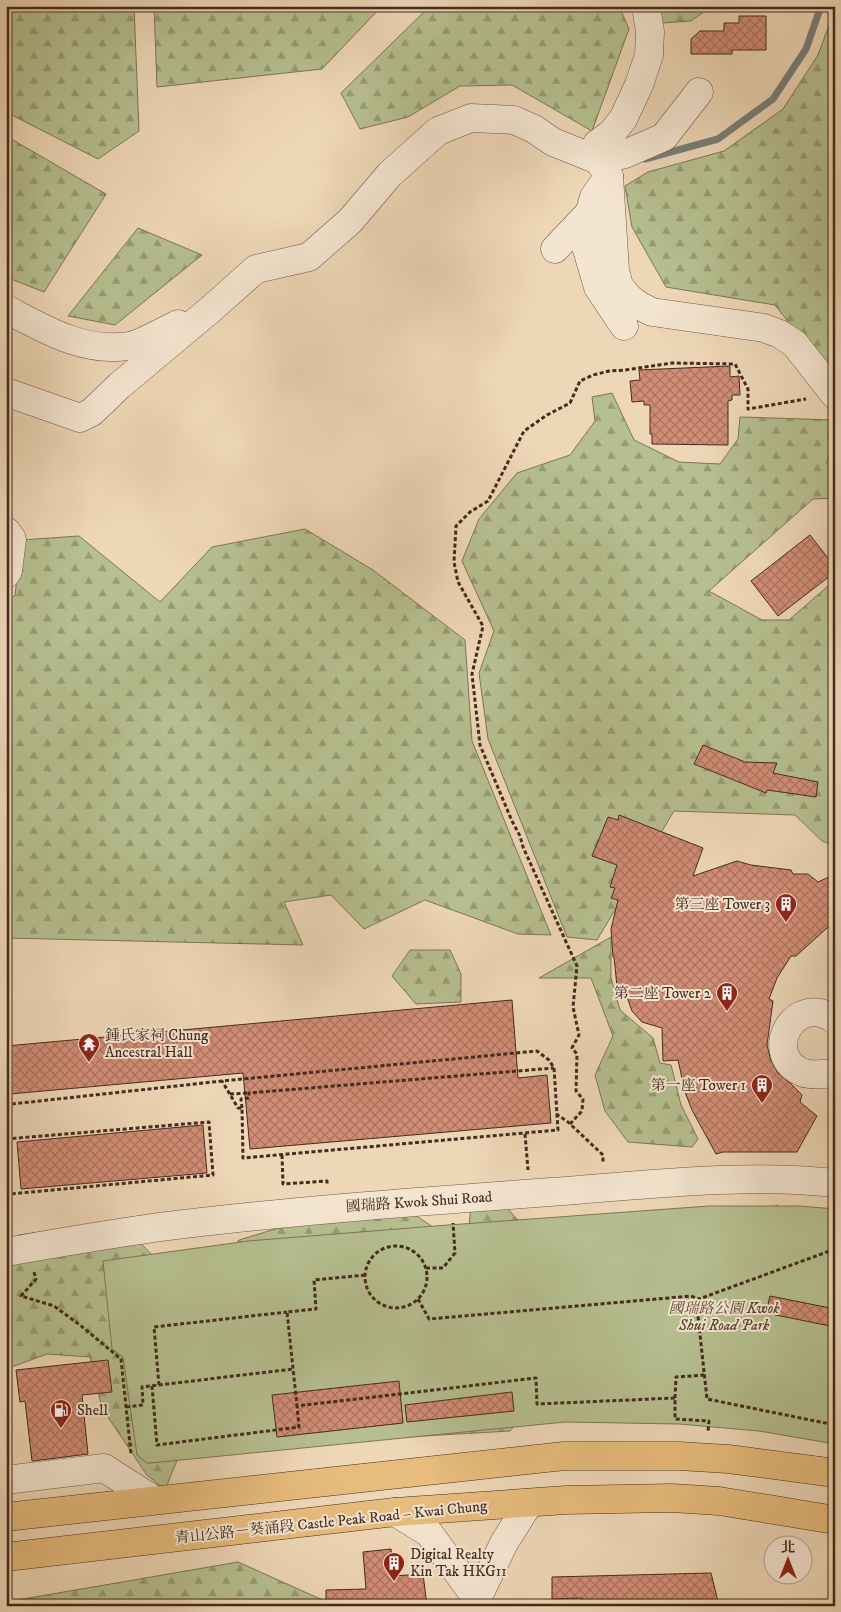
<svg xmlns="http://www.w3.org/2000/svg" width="841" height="1612" viewBox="0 0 841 1612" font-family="'IM FELL DW Pica','Noto Serif TC',serif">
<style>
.forest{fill:url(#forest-firs);stroke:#7e7458}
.park{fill:#b6bf90;stroke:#7e7458}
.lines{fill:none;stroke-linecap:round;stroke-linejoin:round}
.stream{stroke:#797f7a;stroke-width:7}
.building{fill:url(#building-cross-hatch);stroke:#462a1f}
.minor-casing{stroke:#705545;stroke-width:29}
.major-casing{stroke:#462a1f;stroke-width:29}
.path{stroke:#462a1f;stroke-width:3;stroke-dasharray:4 2.5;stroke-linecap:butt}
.minor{stroke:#f4e5d0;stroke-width:28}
.major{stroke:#e7bc7c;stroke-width:28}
.labels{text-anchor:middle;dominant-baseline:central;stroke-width:4;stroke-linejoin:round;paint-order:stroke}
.poi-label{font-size:15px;fill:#462a1f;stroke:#f4e5d0;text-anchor:end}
.street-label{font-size:15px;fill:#462a1f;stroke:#f4e5d0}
.park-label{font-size:15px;font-style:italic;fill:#5c4836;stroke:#f4e5d0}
</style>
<defs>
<pattern id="forest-firs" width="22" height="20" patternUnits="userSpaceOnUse" patternTransform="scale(1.25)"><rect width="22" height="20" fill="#b6bf90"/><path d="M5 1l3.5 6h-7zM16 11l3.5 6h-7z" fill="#969b75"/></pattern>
<pattern id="building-cross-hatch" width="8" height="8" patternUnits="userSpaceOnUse" patternTransform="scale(1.25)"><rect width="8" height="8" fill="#d28d76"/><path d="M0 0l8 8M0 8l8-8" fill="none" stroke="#ac7360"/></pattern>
</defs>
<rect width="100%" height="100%" fill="#eed7b7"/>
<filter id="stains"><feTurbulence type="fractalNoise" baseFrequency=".004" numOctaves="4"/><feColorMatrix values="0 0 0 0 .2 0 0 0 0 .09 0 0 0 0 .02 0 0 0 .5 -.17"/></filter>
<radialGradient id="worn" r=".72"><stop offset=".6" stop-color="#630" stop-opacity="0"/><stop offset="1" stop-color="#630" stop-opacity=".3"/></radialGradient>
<g class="forest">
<path d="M6,6H134L139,131L98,159L6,112Z"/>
<path d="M154,6H382L322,69L157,87Z"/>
<path d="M430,6H619L629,29L592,131L512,85L460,86L408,117L360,129L341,93Z"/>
<path d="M655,6H712L691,21L662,23Z"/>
<path d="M835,9V381L775,305L666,287L632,227L625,186L648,172L724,151L783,109L818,55Z"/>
<path d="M6,136L106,194L44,292L6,277Z"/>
<path d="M138,228L202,255L115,325L68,316Z"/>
<path d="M612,393L634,440L679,462L720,464L738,439L740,417L835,420V447L826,463L835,467V498L813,499L709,591L762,620H789L835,580V846L822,841L795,815L674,811L597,940L567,937L488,739L479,673L494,631L462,561L479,519L517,473L570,455L595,421L592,397Z"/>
<path d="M305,529L373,570L465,640L472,741L551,935L518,934L425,900L364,929L331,895L284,902L303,945L6,938V598L15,596L21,540L79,536L160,602L212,547Z"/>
<path d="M611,937V978L620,1010L653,1038L660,1063L671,1065L681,1105L698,1139L692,1147L628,1142L605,1111L595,1075L613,1036L591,978H539Z"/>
<path d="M410,950H450L461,974V1002L416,1004L392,976Z"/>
<path d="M501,1201L547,1253L701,1247L777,1205L784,1247L523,1416L510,1431L389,1438L178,1458L165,1490L146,1474L102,1408L90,1357L47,1354L6,1369V1262L19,1235L119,1221L159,1262L227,1253L239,1240L292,1224L415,1215L467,1250L471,1205Z"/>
<path d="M238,1562L336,1606H6V1602Z"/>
</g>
<path class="park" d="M709,1206H799L835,1209V1444L759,1431L679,1424L565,1422L151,1463H147L137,1455L123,1357L112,1349L103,1261L248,1241L435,1226Z"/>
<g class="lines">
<path class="stream" d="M645,159L718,139L773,99L806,49L821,6"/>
</g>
<g class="building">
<path d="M739,16H766V50H732V54H691V39L700,31H724V23H739Z"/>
<path d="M730,366V377L739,376L740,395H732V400L728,401V445L652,444V434H650V405H644V401L632,402L630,381L640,380L639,370Z"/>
<path d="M810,535L835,567V572L778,616L751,581Z"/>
<path d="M703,745L745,762L777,763L773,773L818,782L816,797L767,790L766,793L694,764Z"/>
<path d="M619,815L703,848L693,876L737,861L751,865L791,870L793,874H808L818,882L829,877L835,891V897H832L835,905V925L827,928L796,956H791L777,978L769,999L773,1001L767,1045L771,1061L778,1073L790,1083L802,1095L800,1102L817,1116L797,1152H723L716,1154L692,1110L685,1092L678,1060L663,1061L662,1028L642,1022L632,1011L627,997L618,996L614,957H613L611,929L618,900L611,898L615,888L610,887L617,865L592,856L608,817L618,820Z"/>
<path d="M512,1000L518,1078L547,1075L551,1123L250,1149L243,1073L10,1094L6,1046Z"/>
<path d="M203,1125L207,1173L21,1189L17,1142Z"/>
<path d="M770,1296L835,1309V1327L766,1313Z"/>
<path d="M108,1360L112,1392L82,1395L88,1454L32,1461L25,1401L20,1402L16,1370Z"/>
<path d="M399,1381L403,1423L277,1437L272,1395Z"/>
<path d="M512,1392L514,1411L407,1422L405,1405Z"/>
<path d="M391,1549L393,1576L423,1574L427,1606H326V1590L366,1589L363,1552Z"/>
<path d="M711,1573L719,1606H582V1598L552,1599V1577Z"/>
</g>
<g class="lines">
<g class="minor-casing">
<g id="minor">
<path d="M699,92L664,137L625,154L598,160L609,176L615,270L619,286L629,298L640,306L652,312L764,328L780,334L795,344L835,395"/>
<path d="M598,160L596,151L597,144L612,133L623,119L639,85L649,55L650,32L646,6"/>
<path d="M609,176L594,197L586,225V246L598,287L624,326"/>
<path d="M555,249L590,212"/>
<path d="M6,309C44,329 83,353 129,346C139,345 166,330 178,324"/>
<path d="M6,392L80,418L92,412L119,386L211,309L256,269L309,257L350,221L390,174L438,131L471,118L514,120L534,129L553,142L598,160"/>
<path d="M6,531L12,539L8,571L6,574"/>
<path d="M835,1020C793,990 760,1057 804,1073C813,1076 824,1073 835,1074"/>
<path d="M6,1252C63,1242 119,1232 176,1225C300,1210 426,1201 551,1192C645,1185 741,1173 835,1183"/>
<path d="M6,1480L104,1468L154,1500"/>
<path d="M395,1512L429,1533L477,1599L478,1606"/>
<path d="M477,1599L504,1543L529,1503"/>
</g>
</g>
<g class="major-casing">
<g id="major">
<path d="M6,1517L564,1456H679L728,1459L835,1473"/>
<path d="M6,1557L395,1512L566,1500L672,1498L719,1501L835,1520"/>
</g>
</g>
<g class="path">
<path d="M230,1094L249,1093"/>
<path d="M6,1101L12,1104L222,1081L537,1051L549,1060L554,1068L558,1130L243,1158L242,1108H238L222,1081"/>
<path d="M242,1108L241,1099L249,1098V1093L554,1068"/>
<path d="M556,1114L568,1122L603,1155V1164"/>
<path d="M570,1124L582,1111L583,1099L576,1091L577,1054L572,1048L579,1035L573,1007L577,966L523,847L520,836L512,821L480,745L472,674L483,626L458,582L454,562L456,526L470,512L488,501L524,431L547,415L570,403L580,381L593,375L609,371L625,370L672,363L735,364L748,389V409L806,399"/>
<path d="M525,1134L528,1170"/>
<path d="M6,1139L209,1122L213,1175L10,1194L6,1196"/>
<path d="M6,1144L10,1194"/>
<path d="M282,1155L283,1184L327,1181V1184"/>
<circle cx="396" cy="1277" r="31"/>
<path d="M835,1249L699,1299L697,1307L707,1399L835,1425"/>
<path d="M426,1268H443L455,1253L453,1223"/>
<path d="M34,1272L36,1279L21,1296L54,1306L80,1325L121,1359L131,1454"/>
<path d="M365,1275L314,1280L316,1309L287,1312L297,1406L536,1378L537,1404L675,1398V1419L709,1421L708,1432"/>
<path d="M418,1299L429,1319L691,1296L699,1299"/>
<path d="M159,1385L154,1327L287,1312"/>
<path d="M152,1386L157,1445L299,1427L297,1406"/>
<path d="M675,1398L676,1377L704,1375"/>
<path d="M126,1407L143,1405L142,1387L293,1369"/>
</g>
<use href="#minor" class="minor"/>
<use href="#major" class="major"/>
</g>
<defs>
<g id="building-pin" transform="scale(1.125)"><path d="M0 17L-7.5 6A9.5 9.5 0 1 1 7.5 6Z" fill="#8f2418" stroke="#f4e5d0"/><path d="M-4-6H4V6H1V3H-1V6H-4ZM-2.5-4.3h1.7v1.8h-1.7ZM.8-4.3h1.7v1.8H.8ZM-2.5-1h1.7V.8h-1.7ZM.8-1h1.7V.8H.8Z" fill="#fff"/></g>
<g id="temple-pin" transform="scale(1.125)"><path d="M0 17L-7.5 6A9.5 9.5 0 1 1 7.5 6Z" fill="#8f2418" stroke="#f4e5d0"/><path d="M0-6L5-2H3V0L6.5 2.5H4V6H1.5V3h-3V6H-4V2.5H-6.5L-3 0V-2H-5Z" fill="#fff"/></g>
<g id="fuel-pin" transform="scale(1.125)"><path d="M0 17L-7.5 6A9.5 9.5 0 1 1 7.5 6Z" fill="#8f2418" stroke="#f4e5d0"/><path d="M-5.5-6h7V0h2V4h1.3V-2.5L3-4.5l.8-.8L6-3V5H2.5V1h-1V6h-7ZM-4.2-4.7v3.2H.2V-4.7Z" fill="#fff"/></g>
</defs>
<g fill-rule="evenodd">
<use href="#building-pin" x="786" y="904"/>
<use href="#building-pin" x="727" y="993"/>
<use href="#temple-pin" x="89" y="1044"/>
<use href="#building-pin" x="762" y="1085"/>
<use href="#fuel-pin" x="61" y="1410"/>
<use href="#building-pin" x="394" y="1563"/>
</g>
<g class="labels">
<g class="poi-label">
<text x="770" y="904">第三座 Tower 3</text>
<text x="711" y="993">第二座 Tower 2</text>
<text x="105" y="1035" text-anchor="start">鍾氏家祠 Chung<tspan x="105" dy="17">Ancestral Hall</tspan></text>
<text x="746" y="1085">第一座 Tower 1</text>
<text x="77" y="1410" text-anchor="start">Shell</text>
<text x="410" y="1554" text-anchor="start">Digital Realty<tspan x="410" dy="17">Kin Tak HKG11</tspan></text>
</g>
<g class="street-label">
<text transform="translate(419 1202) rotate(-4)">國瑞路 Kwok Shui Road</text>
<text transform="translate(331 1522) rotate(-6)">青山公路－葵涌段 Castle Peak Road – Kwai Chung</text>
</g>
<g class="park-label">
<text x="724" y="1308">國瑞路公園 Kwok<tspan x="724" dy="17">Shui Road Park</tspan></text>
</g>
</g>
<rect width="841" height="1612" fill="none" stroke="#eed7b7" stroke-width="25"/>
<rect x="8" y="8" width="826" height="1597" fill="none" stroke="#462a1f" stroke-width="2.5"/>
<rect x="12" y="12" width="816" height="1587" fill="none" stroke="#462a1f"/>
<g transform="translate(788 1560)"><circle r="24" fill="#f4e5d0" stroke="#ae9a89"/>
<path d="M0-4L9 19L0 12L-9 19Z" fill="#8f2418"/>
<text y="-8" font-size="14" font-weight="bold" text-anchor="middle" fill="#462a1f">北</text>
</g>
<rect width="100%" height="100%" filter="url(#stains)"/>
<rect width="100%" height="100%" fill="url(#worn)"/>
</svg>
